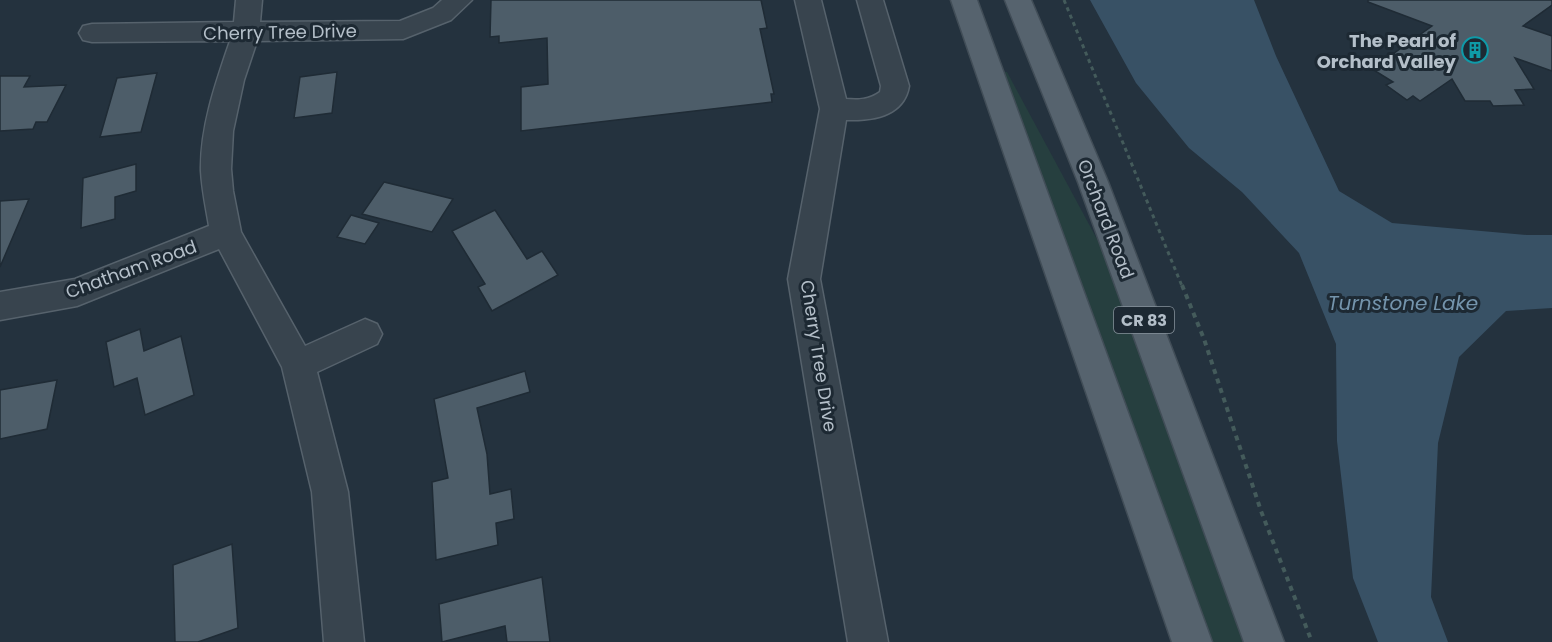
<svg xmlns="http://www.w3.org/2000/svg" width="1552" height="642" viewBox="0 0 1552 642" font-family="Poppins,sans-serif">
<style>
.green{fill:#263f3f}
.water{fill:#385165}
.building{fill:#4d5d69;stroke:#1f2b35;stroke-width:1.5}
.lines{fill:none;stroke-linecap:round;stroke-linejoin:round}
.minor-casing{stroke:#56626c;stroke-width:3}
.major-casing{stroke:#414d57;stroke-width:3}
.path-far1{stroke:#445b5b;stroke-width:3;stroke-dasharray:4 4;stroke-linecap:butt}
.path{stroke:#445b5b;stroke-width:4;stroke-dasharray:5 5;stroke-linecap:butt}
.minor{fill:#38444e;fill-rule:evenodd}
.major{fill:#56636e;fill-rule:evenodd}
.labels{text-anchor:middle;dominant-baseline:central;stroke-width:6;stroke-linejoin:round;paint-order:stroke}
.shield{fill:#1d2933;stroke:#87929c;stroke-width:1.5}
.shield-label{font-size:16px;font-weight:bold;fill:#b4bfc9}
.street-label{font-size:18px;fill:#b4bfc9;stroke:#1d2933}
.poi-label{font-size:18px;font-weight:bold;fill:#b4bfc9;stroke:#1d2933;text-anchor:end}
.water-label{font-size:20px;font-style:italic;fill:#7494ac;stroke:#1d2933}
</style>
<rect width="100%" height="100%" fill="#24323e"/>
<path class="green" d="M1003,72H1007L1105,254L1243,642H1212Z"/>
<path class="water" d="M1090,0H1254L1276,56L1339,191L1392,223L1527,235H1552V308L1506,311L1459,357L1438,443L1431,597L1448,642H1378L1353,578L1337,441L1336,344L1299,253L1242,192L1189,148L1136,83Z"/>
<g class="building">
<path d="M491,0H761L767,28L760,29L774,94H771L772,102L521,131V87L548,84L547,38L499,43V36L490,37Z"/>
<path d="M1368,0H1552V5L1523,26L1552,36V71L1515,58L1534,89L1515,90L1524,105L1493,106L1490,101H1465L1452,79L1420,101L1413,96L1407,100L1386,85L1393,82L1372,69L1432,26L1368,2Z"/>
<path d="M337,72L332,113L294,118L300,77Z"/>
<path d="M157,73L141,132L100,137L117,78Z"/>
<path d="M0,76H30L24,87L66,85L47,122H36L33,129L0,131Z"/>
<path d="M136,164V191L115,197V219L81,228L83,178Z"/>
<path d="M384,182L453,199L432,232L362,214Z"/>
<path d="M29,199L0,267V201Z"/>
<path d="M495,210L527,259L542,251L558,275L492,311L478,287L485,284L452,231Z"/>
<path d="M351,215L379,223L365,244L337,237Z"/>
<path d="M140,329L144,351L181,336L194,395L145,415L137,378L114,387L106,342Z"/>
<path d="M525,371L530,392L477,408L487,454L490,494L511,489L514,519L496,523L498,545L436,560L432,482L448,478L434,399Z"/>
<path d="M57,380L47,429L0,439V390Z"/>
<path d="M232,544L238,628L198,642H175L173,565Z"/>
<path d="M542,577L550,642H507L505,626L442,642L439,604Z"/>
</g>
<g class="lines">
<g class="minor-casing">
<g id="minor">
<path d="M236,0H262L260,22L400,21L433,8L442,0H472L451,20L403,39L257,41L244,80L233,131L231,169L233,191L241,232L305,346L365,319L377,324L382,334L377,344L317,372L348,492L364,642H324L312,492L282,367L219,249L77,306L0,320V292L75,279L209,226C206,208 202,190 201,171C200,127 216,82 230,41L92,42L83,40L79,33L83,26L92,24L234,22Z"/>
<path d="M795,0H821L846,99C858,100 869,100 880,92L881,86L857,0H883L909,86C904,116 873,121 846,120L820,279L888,642H848L788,279L820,109Z"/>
</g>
</g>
<g class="major-casing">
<g id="major">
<path d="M951,0H977L1212,642H1172Z"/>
<path d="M1005,0H1031L1108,182L1284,642H1244L1078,182Z"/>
</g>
</g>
<path class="path-far1" d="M1064,0L1182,286"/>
<path class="path" d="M1182,285L1204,339L1261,511L1312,642"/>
<use href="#minor" class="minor"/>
<use href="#major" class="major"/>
</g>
<defs>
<g id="building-ring" transform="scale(1.35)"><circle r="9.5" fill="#1d2933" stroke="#0f9aa8" stroke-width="1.5"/><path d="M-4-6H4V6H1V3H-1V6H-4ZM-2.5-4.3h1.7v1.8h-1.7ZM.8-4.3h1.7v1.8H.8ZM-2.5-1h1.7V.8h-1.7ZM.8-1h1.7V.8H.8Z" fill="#0f9aa8"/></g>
</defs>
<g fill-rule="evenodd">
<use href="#building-ring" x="1475" y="50"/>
</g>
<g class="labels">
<rect class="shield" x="1114" y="307" width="60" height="26" rx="4.5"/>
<g class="shield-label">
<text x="1144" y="320">CR 83</text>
</g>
<g class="street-label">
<text transform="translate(280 32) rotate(-1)">Cherry Tree Drive</text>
<text transform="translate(1106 219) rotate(69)">Orchard Road</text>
<text transform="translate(131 269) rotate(-20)">Chatham Road</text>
<text transform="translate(819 356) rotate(81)">Cherry Tree Drive</text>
</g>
<g class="poi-label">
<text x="1456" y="40">The Pearl of<tspan x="1456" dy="21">Orchard Valley</tspan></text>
</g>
<g class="water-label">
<text x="1403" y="303">Turnstone Lake</text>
</g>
</g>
</svg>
